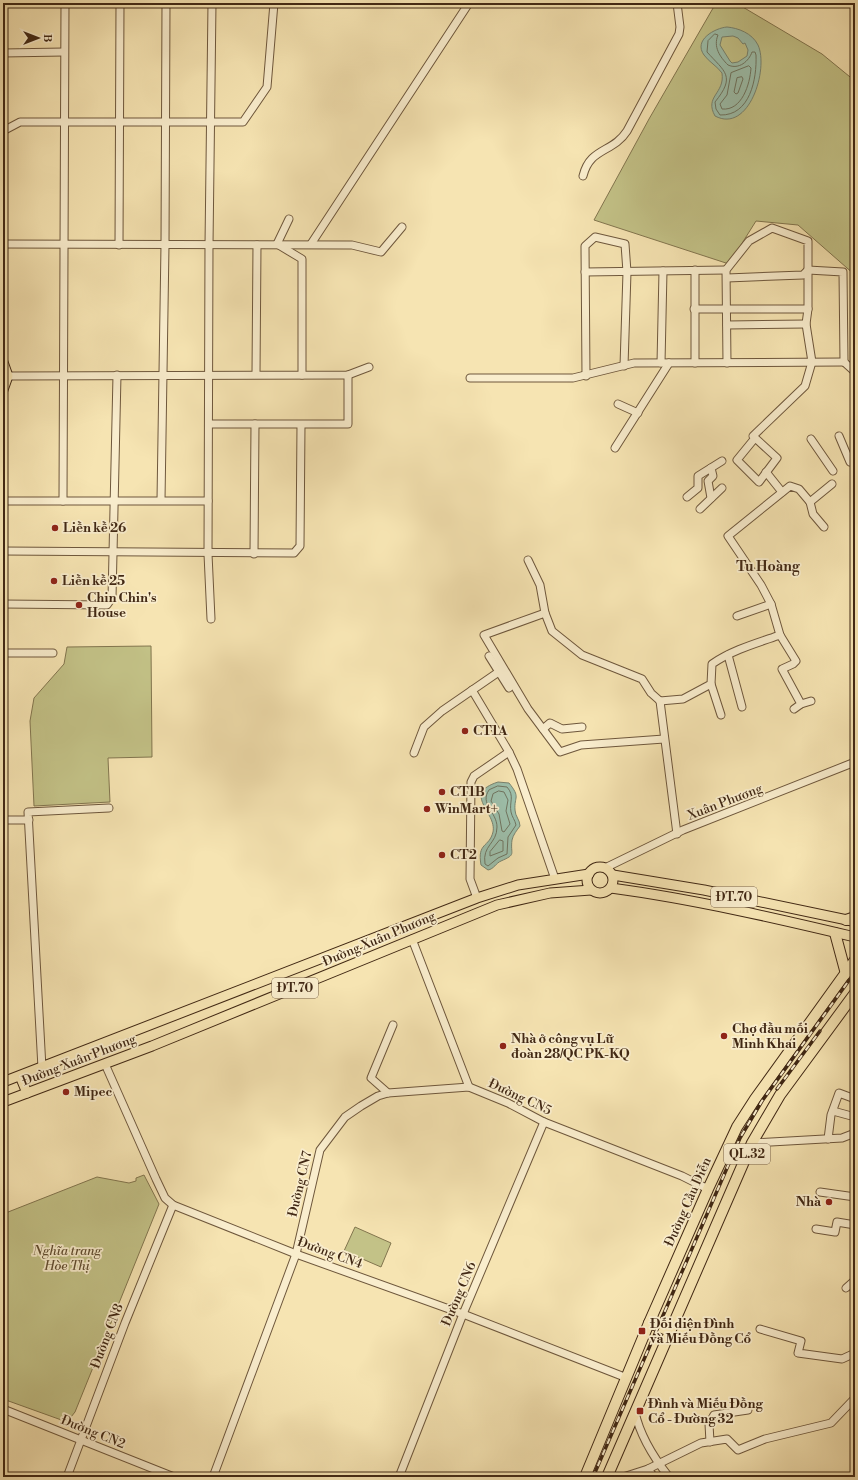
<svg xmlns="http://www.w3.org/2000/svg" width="858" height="1480" viewBox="0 0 858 1480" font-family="'Libre Bodoni',serif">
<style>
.green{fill:#c3c287;stroke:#82754e}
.water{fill:#9dbfab;stroke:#78836f;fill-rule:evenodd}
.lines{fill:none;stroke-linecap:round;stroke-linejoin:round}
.shore{stroke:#6f7460;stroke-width:1}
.minor-casing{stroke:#6e573c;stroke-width:9}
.major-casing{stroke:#412814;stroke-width:11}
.highway-casing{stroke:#412814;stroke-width:12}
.minor{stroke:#f9edcd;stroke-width:7}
.major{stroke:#f6e4b2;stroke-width:9}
.highway{stroke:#f6e4b2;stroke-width:10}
.rail-casing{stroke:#412814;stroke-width:3.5}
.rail{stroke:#f9edcd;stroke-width:2;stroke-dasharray:6;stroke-linecap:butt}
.poi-dot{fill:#8f2418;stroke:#f9edcd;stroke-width:1.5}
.labels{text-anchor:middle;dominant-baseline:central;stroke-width:3.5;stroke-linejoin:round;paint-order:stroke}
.shield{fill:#f9edcd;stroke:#78634c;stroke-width:1}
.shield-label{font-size:12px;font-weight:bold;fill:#412814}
.poi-label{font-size:13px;font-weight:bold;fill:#412814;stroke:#f9edcd;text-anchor:start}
.street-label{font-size:13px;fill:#412814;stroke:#f9edcd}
.park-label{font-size:13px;font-style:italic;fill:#624e31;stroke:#f9edcd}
.neighbourhood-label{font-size:14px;font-weight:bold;fill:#412814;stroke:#f9edcd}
</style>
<rect width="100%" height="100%" fill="#f6e4b2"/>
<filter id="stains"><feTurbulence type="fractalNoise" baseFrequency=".005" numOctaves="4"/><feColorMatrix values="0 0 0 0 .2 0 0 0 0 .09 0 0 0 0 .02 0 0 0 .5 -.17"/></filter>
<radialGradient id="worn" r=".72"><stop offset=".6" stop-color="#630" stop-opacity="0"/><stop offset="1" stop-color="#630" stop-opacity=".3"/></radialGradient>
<g class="green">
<path d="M716,3H736L822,54L855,81V275L798,225L756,221L729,264L594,220L649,119Z"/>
<path d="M151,646L152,757L108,758L110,802L34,806L30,721L34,698L64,664L67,647Z"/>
<path d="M144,1175L159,1204L75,1412L67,1422L3,1399V1214L97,1177L129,1183L136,1181V1178Z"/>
<path d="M355,1227L391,1243L381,1267L344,1251Z"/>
</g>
<g class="water">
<path d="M727,27C738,28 752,33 758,45C769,69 749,134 715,116C704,96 725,94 722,73C717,66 709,62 704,55C693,40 715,28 727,27ZM733,36L738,38L743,44L745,43L748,50L747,56L738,62L732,63L730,61L720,45L722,37Z"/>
<path d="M498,782L509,783C521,798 514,796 515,810C515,816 520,820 520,826C517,830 513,835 512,840C510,855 517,854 501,861C496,863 494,869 488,870L481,865C477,842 489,848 493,832C497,812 461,794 498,782Z"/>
</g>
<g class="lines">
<g class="shore">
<path d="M715,34L718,35C713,47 720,57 728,65C739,70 749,61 752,52H755L756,55C757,79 750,116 720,115L716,109L715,102C736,76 725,72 707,52L708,41Z"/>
<path d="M749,66L751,68C750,84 742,111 722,109L720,104L727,95L731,73Z"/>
<path d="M742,77L743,79L738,93L736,94L734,92L737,78Z"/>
<path d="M498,786L507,787C515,796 509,802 511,812C512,817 515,820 516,825L508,837L507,854L498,858L488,866L485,864C482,845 497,844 497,827C497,812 479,804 489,790Z"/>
<path d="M499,791L504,792L508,800L506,811L510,824L504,832L502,831L499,814L491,801L493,794Z"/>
<path d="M500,840L503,841V851L490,856V852Z"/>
</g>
<g class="minor-casing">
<g id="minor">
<path d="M3,53L64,52"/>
<path d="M3,131L20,122H243L267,87L274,3"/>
<path d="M583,176C590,147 613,153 627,131L679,34L680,27L677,3"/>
<path d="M3,244L352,245L381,252L402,227"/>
<path d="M277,244L302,259V375"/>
<path d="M277,244L289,219"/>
<path d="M311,244L469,3"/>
<path d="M119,245L120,3"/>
<path d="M585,272L726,270"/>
<path d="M727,278L803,275L808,270L843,272L844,362"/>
<path d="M694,309H808"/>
<path d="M727,325L806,324"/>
<path d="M844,362L855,372"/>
<path d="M661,363L663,271"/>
<path d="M695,363V270"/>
<path d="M727,363L726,270L749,241L772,228L808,241V309L806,324L812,362L805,386L753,436L777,458L759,482L737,460L755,438"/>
<path d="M256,374L257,245"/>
<path d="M8,376L348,375L369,367"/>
<path d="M586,376L585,246L595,237L625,244L627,272L624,366"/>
<path d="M470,378H573L634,363L844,362"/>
<path d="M618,404L638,413"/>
<path d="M209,424H348V375"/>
<path d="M839,436L850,462"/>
<path d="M811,439L833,471"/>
<path d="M615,448L669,363"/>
<path d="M711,468L713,476L708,481L711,498"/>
<path d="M766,472L782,492"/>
<path d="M687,497L698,488V476L722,461"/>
<path d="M161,500L165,245L166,3"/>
<path d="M3,501H208"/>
<path d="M63,501L65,3"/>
<path d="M810,502L813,514L824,527"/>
<path d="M810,502L832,484"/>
<path d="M700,509L722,488"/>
<path d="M3,551L294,553L300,546L301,425"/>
<path d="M254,554L255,424"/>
<path d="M528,560L540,585L545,613"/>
<path d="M3,604L107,605L112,598L117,375"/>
<path d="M737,616L771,604"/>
<path d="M211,619L208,554L209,245L212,3"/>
<path d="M3,653H53"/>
<path d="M728,655L742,707"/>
<path d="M489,656L509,688"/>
<path d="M711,684L721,715"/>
<path d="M472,690L509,752L517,769L555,879"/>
<path d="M660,701L651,693L642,679L582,655L552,631L545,613L484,635L528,709L560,752L581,745L664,739"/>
<path d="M660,701L683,699L711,684L712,664C732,650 757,643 780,635"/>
<path d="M660,701L677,834"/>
<path d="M801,704L811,701"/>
<path d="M794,709L801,704L782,669L793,664L796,661L780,635L771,604L761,585L728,536L790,486L799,489L810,502"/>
<path d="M543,729L550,723L562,729L582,727"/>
<path d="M414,753L424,727L442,711L500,671"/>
<path d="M3,820H29"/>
<path d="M605,868L683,830L855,762"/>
<path d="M477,898L470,879L471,782L474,776L509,752"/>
<path d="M412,939L469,1087"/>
<path d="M105,1064L156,1179L165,1198L173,1205L296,1254L463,1314L627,1378"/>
<path d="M42,1068L28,812L109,808"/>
<path d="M388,1093L371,1078L393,1025"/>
<path d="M833,1111L855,1117"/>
<path d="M828,1139L831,1115L839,1093L855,1099"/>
<path d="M752,1143L842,1138L855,1133"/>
<path d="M820,1192L855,1197"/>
<path d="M816,1229L835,1232L837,1222L855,1225"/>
<path d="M846,1288L855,1280"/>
<path d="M760,1329L801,1341L798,1353L842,1359L855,1353"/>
<path d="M3,1409L174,1477"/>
<path d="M635,1412C640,1436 654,1458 669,1477"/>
<path d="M710,1442L709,1424L714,1415L748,1410"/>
<path d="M648,1469L654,1477"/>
<path d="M67,1477L125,1323L173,1205"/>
<path d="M213,1477L296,1254L320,1150L345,1117L361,1106L378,1096L388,1093L469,1087L508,1103L544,1122L682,1176L708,1189"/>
<path d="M399,1477L463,1314L544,1122"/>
<path d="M623,1477L648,1469L701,1443L727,1439L738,1450L765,1439L831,1423L855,1398"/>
</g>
</g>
<g class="major-casing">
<g id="major">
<path d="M3,362L8,376L3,390"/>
<circle cx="600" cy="880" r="13"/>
<path d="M613,875L704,890L852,921"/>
<path d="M611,888C693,899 775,918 855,937"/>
<path d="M20,1076L27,1093"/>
<path d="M3,1082L477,898L518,885L589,874"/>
<path d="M3,1102L152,1046L497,905L550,893L591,890"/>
</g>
</g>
<g class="highway-casing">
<g id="highway">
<path d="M846,920L855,917"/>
<path d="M835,933L846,974"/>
<path d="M649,1323L670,1331"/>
<path d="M585,1477L649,1323L708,1189L737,1127L755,1099L855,960"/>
<path d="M607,1477L752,1143L780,1095L855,993"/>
</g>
</g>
<use href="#minor" class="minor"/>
<use href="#major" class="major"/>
<use href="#highway" class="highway"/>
<g class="rail-casing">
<g id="rail">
<path d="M777,1089L820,1031"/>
<path d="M593,1477L740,1138L762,1101L855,972"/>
</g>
</g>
<use href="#rail" class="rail"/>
</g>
<g class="poi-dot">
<circle cx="55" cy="528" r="4"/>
<circle cx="54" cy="581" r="4"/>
<circle cx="79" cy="605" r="4"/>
<circle cx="465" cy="731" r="4"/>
<circle cx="442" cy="792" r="4"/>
<circle cx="427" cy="809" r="4"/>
<circle cx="442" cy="855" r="4"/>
<circle cx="724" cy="1036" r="4"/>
<circle cx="503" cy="1046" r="4"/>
<circle cx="66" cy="1092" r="4"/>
<circle cx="829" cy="1202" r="4"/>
<rect x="638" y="1327" width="8" height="8" rx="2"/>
<rect x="636" y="1407" width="8" height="8" rx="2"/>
</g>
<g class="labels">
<g class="shield">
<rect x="711" y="887" width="46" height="20" rx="3"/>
<rect x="272" y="978" width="46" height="20" rx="3"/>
<rect x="724" y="1144" width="46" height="20" rx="3"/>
</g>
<g class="shield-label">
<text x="734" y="897">ĐT.70</text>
<text x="295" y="988">ĐT.70</text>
<text x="747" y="1154">QL.32</text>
</g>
<g class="poi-label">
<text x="63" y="528">Liền kề 26</text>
<text x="62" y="581">Liền kề 25</text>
<text x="87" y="598">Chin Chin's<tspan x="87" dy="15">House</tspan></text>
<text x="473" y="731">CT1A</text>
<text x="450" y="792">CT1B</text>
<text x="435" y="809">WinMart+</text>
<text x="450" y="855">CT2</text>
<text x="732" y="1029">Chợ đầu mối<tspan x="732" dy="15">Minh Khai</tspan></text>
<text x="511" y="1039">Nhà ở công vụ Lữ<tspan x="511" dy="15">đoàn 28/QC PK-KQ</tspan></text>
<text x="74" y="1092">Mipec</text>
<text x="821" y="1202" text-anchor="end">Nhà</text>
<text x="650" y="1324">Đối diện Đình<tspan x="650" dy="15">và Miếu Đồng Cổ</tspan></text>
<text x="648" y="1404">Đình và Miếu Đồng<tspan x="648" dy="15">Cổ - Đường 32</tspan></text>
</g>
<g class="street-label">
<text transform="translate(725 802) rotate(-21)">Xuân Phương</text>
<text transform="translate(379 939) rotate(-23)">Đường Xuân Phương</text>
<text transform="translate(79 1060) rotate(-21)">Đường Xuân Phương</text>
<text transform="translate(520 1097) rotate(25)">Đường CN5</text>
<text transform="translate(300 1184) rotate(-77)">Đường CN7</text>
<text transform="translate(688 1202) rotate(-66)">Đường Cầu Diễn</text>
<text transform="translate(330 1253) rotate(20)">Đường CN4</text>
<text transform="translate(459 1294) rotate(-67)">Đường CN6</text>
<text transform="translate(107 1336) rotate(-69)">Đường CN8</text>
<text transform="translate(93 1432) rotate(22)">Đường CN2</text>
</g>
<g class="park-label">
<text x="67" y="1251">Nghĩa trang<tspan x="67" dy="15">Hòe Thị</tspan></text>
</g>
<g class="neighbourhood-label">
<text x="768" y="567">Tu Hoàng</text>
</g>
</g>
<rect width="858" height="1480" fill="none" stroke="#f6e4b2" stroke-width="16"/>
<rect x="4" y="4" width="850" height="1472" fill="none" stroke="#412814" stroke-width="2"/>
<rect x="8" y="8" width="842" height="1464" fill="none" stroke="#412814"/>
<g transform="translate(38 38) rotate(90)" stroke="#f9edcd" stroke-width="3" paint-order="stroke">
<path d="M0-3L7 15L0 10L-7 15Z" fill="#412814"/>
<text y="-6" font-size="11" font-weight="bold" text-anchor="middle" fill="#412814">B</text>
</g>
<rect width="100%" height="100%" filter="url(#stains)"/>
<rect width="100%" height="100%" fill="url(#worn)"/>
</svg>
